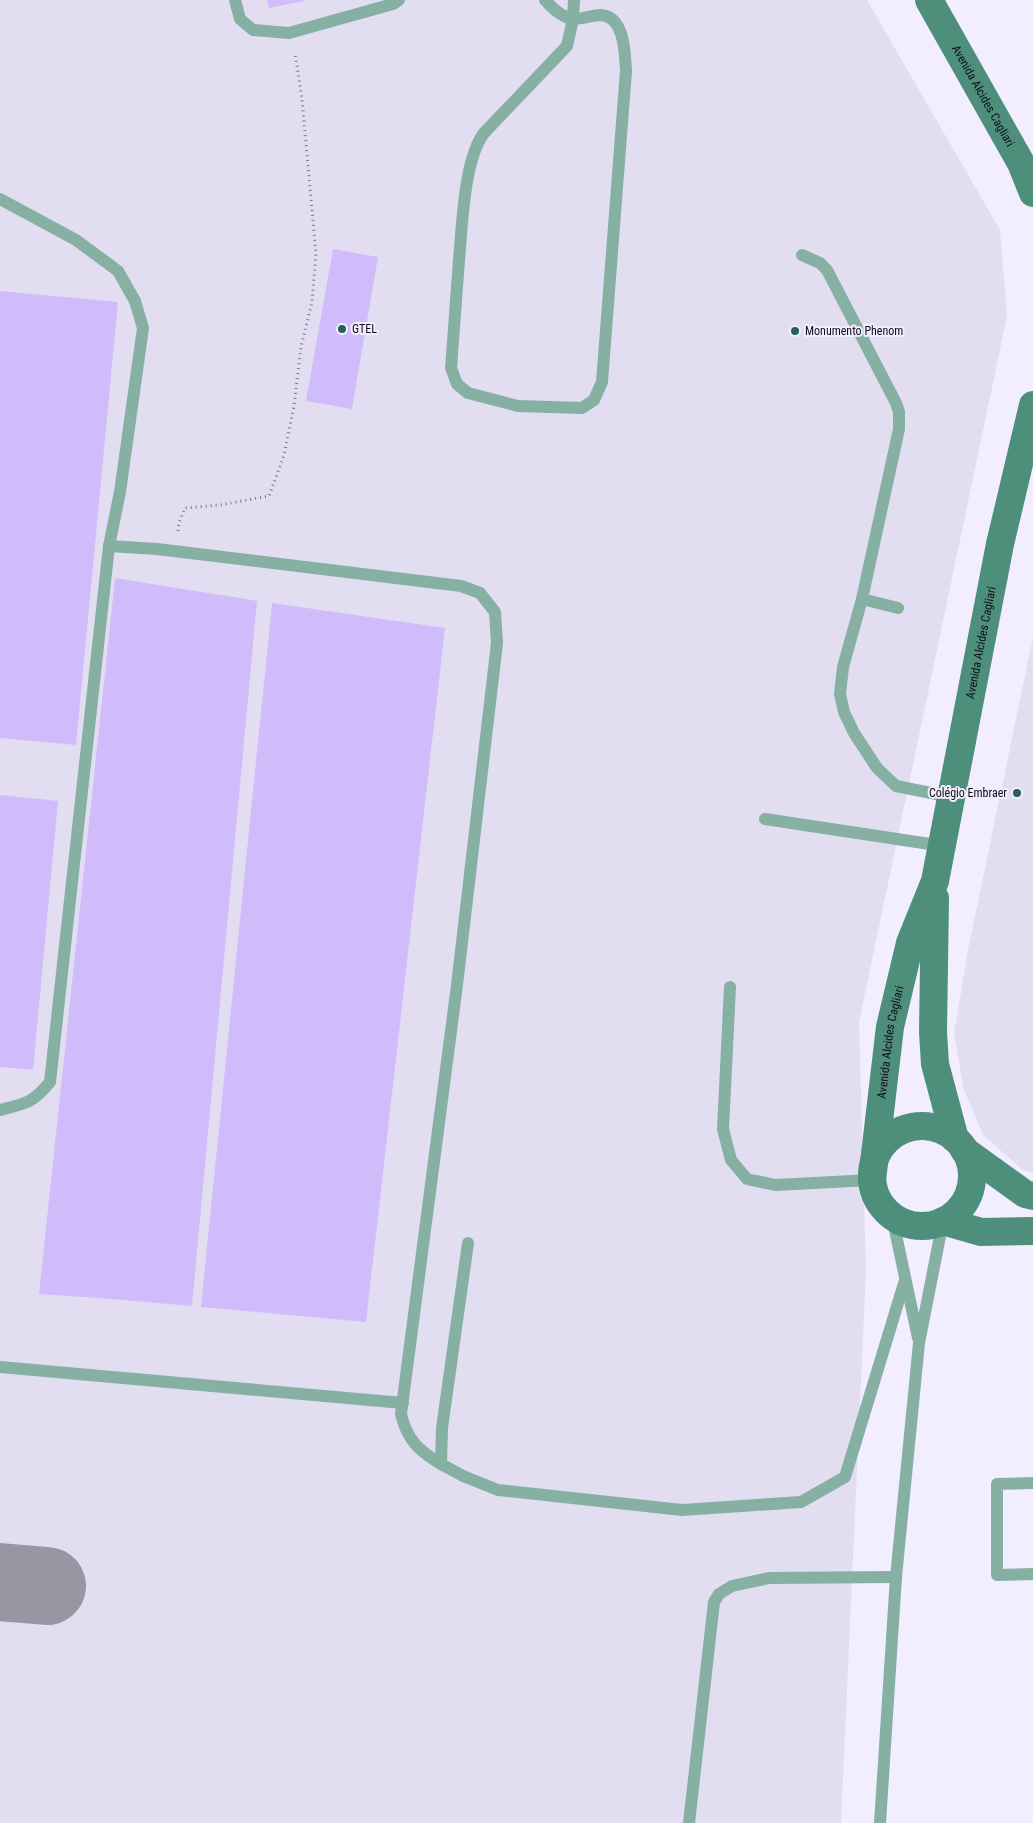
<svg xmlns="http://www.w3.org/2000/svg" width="1033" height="1823" viewBox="0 0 1033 1823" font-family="'Roboto Condensed',sans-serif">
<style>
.built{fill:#e3ddf2}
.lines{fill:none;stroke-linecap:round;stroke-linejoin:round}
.taxiway{stroke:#9a95a3;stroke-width:78}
.building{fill:#d0bcfb}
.path{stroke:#7b7784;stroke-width:3;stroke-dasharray:1 4;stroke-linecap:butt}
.service{stroke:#86b0a1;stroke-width:12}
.secondary{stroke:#4d8f7b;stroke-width:28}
.poi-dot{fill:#226352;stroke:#f3eeff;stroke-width:2}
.labels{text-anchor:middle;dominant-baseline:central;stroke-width:4;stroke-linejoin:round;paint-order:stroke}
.street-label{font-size:12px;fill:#100d16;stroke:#f3eeff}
.poi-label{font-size:12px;fill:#100d16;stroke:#f3eeff;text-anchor:start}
</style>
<rect width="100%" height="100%" fill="#f3eeff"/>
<g class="built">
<path d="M0,0H867L1000,230L1007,316L859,1022L866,1271L841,1823H0Z"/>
<path d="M1033,637V1173L1023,1170L983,1135L964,1090L954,1034L968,950Z"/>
</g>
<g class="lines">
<path class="taxiway" d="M0,1582L47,1586"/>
</g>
<g class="building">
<path d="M267,0H303L304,1L269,8Z"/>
<path d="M333,249L378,257L352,409L306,401Z"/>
<path d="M0,291L118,302L76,745L0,738Z"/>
<path d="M115,578L257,601L192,1306L98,1298L39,1294Z"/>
<path d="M272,603L445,628L366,1322L201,1307Z"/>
<path d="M0,795L58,801L33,1070L0,1067Z"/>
</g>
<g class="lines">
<path class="path" d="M178,531L179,523L185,508L220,505L269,496L284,455L294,406L301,347L312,302L316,254L302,99L295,53"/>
<g class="service">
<path d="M235,0L240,19L253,30L289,33L393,4L399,0"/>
<path d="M545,0C552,8 563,18 574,19C583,19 592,15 601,15C625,17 625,54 626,71L602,382L594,400L582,408L518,406L468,393L457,384L451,368C454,332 456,296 459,260C462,227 464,159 484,133L567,46L573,19L574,0"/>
<path d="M0,199L76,240L118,271L135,301L143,328L120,492L109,546L50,1082C33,1103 25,1104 0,1110"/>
<path d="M802,255L820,263L827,270L896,403L899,412V429L862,599L898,608"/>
<path d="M109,546L157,549L461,586L480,593L495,612L497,643L457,985L401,1414C407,1440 419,1451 441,1464"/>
<path d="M862,599L843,667L840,694L844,712L854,733L877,768L896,786L951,797"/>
<path d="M765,819L943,846"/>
<path d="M730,987L723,1129L731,1160L747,1179L775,1185L872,1180"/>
<path d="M892,1216L918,1338"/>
<path d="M468,1243L442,1428L441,1464L463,1476L498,1490L682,1510L801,1502L845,1477L905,1280"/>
<path d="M0,1367L403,1403"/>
<path d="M1033,1483L997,1484V1575L1033,1574"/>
<path d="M689,1823L714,1602L719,1594L732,1586L769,1578L896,1577"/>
<path d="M880,1823L896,1577L919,1343L943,1221"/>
</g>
<g class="secondary">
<path id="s1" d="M929,0L1021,163L1033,193"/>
<path d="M935,898L933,1032L935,1064L955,1139"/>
<circle cx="922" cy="1176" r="50"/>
<path d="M964,1150L1025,1194L1033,1196"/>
<path id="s2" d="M872,1180L890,1027L910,943L935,881L1000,544L1033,405"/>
<path d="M943,1221L981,1232L1033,1231"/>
</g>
</g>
<g class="poi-dot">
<circle cx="342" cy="329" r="5"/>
<circle cx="795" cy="331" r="5"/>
<circle cx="1017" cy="793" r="5"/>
</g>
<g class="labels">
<g class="street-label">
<text stroke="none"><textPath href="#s1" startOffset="110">Avenida Alcides Cagliari</textPath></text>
<text stroke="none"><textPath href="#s2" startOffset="550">Avenida Alcides Cagliari</textPath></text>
<text stroke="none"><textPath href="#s2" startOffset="139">Avenida Alcides Cagliari</textPath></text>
</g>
<g class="poi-label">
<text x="352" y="329">GTEL</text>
<text x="805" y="331">Monumento Phenom</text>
<text x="1007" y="793" text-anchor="end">Colégio Embraer</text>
</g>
</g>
</svg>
